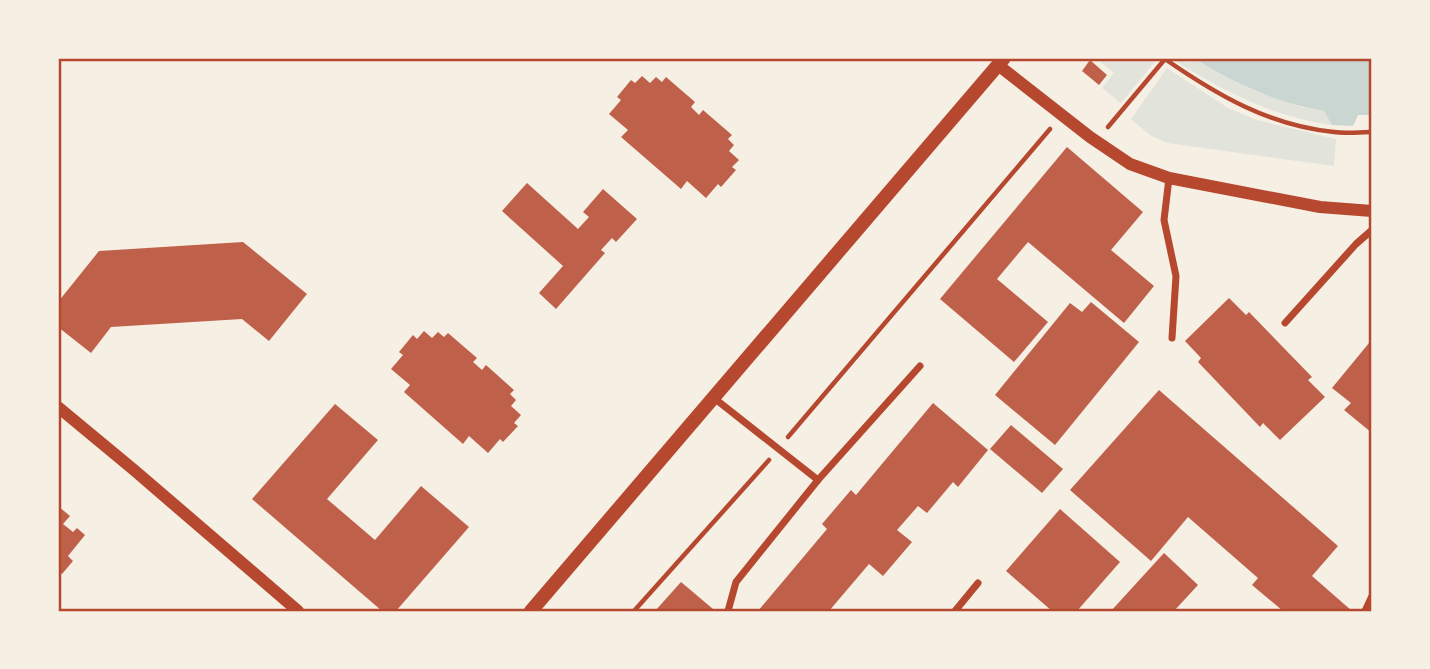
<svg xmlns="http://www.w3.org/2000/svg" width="1430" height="669" viewBox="0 0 1430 669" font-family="Lato,sans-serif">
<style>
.green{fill:#e2e4dc}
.water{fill:#c9d6d2}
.building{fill:#bf614a}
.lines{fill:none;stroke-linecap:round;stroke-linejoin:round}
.path{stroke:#b5482f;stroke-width:4.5}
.minor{stroke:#b5482f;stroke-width:7}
.tertiary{stroke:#b5482f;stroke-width:12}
.secondary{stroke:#b5482f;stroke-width:14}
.neatline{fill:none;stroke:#b5482f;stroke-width:2.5}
</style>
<rect width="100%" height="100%" fill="#f6efe4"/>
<g class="green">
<path d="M1096,58H1154L1157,59L1121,103L1102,88L1114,73Z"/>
<path d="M1171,58H1194L1250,89L1301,107L1324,111L1332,125C1272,117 1221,90 1171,58Z"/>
<path d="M1167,68L1228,108L1257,120L1336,139L1334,166L1167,143L1150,135L1131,119Z"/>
</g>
<path class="water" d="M1194,58H1372V115H1358L1353,126L1332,125L1324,111C1276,103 1234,83 1194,58Z"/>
<g class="building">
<path d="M1090,60L1107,75L1099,85L1082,71Z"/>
<path d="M642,76L650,83L656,77L662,82L666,77L695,102L691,107L699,115L703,110L732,135L728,139L734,145L729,151L739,160L732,167L736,170L721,187L718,184L706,198L687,181L681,189L621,137L628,130L609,114L621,100L617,97L631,80L635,83Z"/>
<path d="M1067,147L1143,212L1111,250L1154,286L1124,323L1028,242L997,279L1048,322L1014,362L940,299Z"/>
<path d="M527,183L578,229L589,217L583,212L603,189L637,219L616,242L612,238L601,250L605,253L556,309L539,293L563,266L502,211Z"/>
<path d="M243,242L307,294L269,341L242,319L111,327L91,353L58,327V302L99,251Z"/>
<path d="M1229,298L1246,315L1249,312L1312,377L1308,380L1325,397L1280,440L1263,423L1260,427L1198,362L1201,358L1185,341Z"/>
<path d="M1091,302L1139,342L1055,445L995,395L1070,303L1082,312Z"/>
<path d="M424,331L432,338L438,332L444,337L448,333L477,358L473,362L482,370L486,365L514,390L510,394L516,400L511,406L521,415L514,423L518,426L503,442L500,439L488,453L469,436L463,444L404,392L410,385L391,369L403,355L399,352L413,335L417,339Z"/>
<path d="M1369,343L1372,346V433L1344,410L1351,403L1332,388Z"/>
<path d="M1159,390L1338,546L1312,576L1352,611H1283L1252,585L1258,578L1188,517L1151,561L1070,490Z"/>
<path d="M933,403L988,450L958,487L953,482L927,513L918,506L897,530L912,542L883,576L869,564L829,611H758L827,529L822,524L851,490L856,495Z"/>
<path d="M335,404L378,440L327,499L375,540L421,486L469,527L396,611H382L252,499Z"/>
<path d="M1011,425L1063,469L1042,493L990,449Z"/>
<path d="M58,506L70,516L63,524L73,532L77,528L85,535L68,556L73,561L62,574L58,571Z"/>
<path d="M1060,509L1120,562L1077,611H1052L1006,571Z"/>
<path d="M1164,553L1198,585L1174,611H1111Z"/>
<path d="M681,582L713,609L710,611H655Z"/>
</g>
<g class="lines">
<g class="path">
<path d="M1108,127L1165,59C1217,95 1270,126 1334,132C1346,134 1360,132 1372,132"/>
<path d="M788,437L1050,129"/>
<path d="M634,611L769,460"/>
</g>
<g class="minor">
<path d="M1169,178L1164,220L1176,276L1172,338"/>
<path d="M1285,323L1356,244L1372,230"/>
<path d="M714,398L818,480"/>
<path d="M728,611L736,582L818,480L920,366"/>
<path d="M955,611L978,583"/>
<path d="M1365,611L1372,596"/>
</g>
<g class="tertiary">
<path d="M998,65L1090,137L1130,164L1169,178L1320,207L1372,211"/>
<path d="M58,407L134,470L298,611"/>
</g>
<path class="secondary" d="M531,611L1004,58"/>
</g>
<rect width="1430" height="669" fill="none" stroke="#f6efe4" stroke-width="119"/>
<rect x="60" y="60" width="1310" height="550" class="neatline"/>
</svg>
